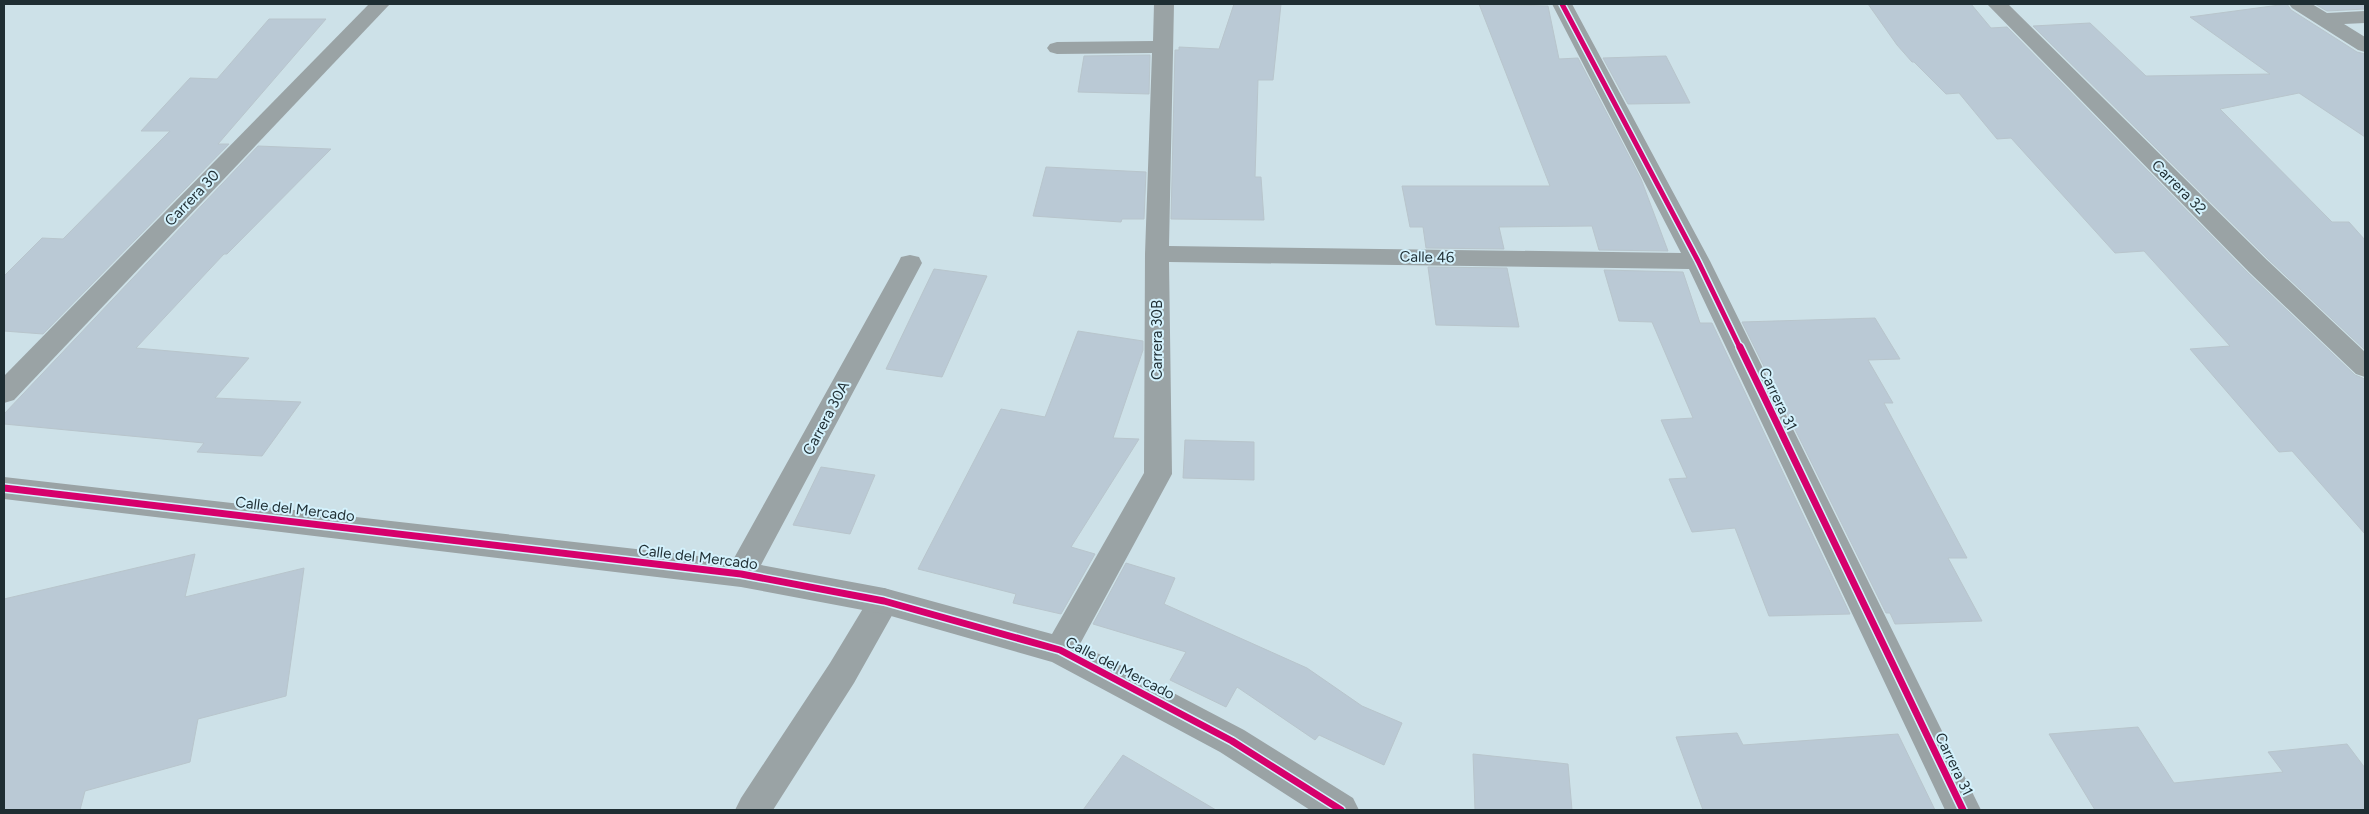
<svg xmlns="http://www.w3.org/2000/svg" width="2369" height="814" viewBox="0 0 2369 814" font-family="Figtree,sans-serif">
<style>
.building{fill:#bac9d5;stroke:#b8c5cc}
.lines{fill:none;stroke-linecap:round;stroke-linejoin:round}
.service{fill:#9aa3a5;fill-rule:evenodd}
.minor{fill:#9aa3a5;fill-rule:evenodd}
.cycleway-far1-casing{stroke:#d4f2fd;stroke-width:8}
.cycleway-casing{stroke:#d4f2fd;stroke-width:10}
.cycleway-far1{stroke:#d6006c;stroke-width:5}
.cycleway{stroke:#d6006c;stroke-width:7}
.labels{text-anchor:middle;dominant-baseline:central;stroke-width:4;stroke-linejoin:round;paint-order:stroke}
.street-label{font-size:15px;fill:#1f2e33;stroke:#d4f2fd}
</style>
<rect width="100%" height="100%" fill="#cde1e8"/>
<g class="building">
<path d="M1234,4H1281L1273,80H1258L1255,177H1261L1264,220L1171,219L1175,50H1179V47L1219,49Z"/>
<path d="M1479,4L1548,6L1559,59L1578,58L1641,179L1668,251L1599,250L1592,226L1499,227L1504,249L1426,248L1423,227H1410L1402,186H1550Z"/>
<path d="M1868,4H1971L1991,28L2007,27L2248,273L2355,375L2365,379V534L2292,451L2279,452L2190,349L2230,346L2144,251L2115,253L2011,138L1997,139L1959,93L1946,94L1914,62H1912L1897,45Z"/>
<path d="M2287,4L2291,10L2357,52L2365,54V137L2299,93L2220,109L2332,222H2349L2365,240V350L2268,259L2033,26L2090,23L2146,76L2270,74L2190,17Z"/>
<path d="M2315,4H2365V9L2327,11Z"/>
<path d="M269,19H326L218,144H229L43,334L4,331V276L42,238L63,239L170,131H141L190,78L217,79Z"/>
<path d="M1150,55L1149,94L1078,92L1084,56Z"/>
<path d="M1666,56L1690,103L1628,104L1603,58Z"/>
<path d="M258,146L331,149L227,254H224L136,348L249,358L215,398L301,402L262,456L197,452L204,443L4,424V414Z"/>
<path d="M1046,167L1146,172L1144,219H1122L1121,222L1033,216Z"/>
<path d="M1428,267L1507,268L1519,327L1436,325Z"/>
<path d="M934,269L987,276L942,377L886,369Z"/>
<path d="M1604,270L1683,272L1700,323H1712L1850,614L1769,616L1735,528L1692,532L1669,479L1687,478L1661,420L1693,418L1652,322L1619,321Z"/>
<path d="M1875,318L1900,359L1868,360L1893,403H1884L1967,558H1948L1982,621L1895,624L1890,613H1886L1742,322Z"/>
<path d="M1078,331L1143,341V350L1113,438L1139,439L1071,547L1095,554L1061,614L1013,603L1016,594L918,569L1001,409L1045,417Z"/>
<path d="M1185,440L1254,442V480L1183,478Z"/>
<path d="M821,467L875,475L850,534L793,525Z"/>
<path d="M195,554L185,597L304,568L286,696L198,719L190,762L85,791L80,810H4V599Z"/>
<path d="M1126,563L1175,578L1164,604L1307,668L1362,706L1402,723L1384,765L1319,735L1315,740L1237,687L1226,707L1170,680L1186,652L1093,624Z"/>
<path d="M2138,727L2174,783L2283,772L2268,752L2347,744L2365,768V810H2095L2049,734Z"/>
<path d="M1737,733L1743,745L1898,734L1935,810H1703L1676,737Z"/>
<path d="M1473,754L1568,764L1572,810H1475Z"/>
<path d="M1123,755L1216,810H1083Z"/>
</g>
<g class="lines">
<path class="service" d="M884,588L895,592L900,601L895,610L854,683L773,810H735L741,798L830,663L873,592Z"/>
<g class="minor">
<path d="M369,4H390L14,400L4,403V376Z"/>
<path d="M1154,4H1174L1169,246L1681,253L1552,4H1572L1710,261L1981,810H1945L1689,269L1169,262L1172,474L1080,644L1244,730L1353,798L1359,810H1310L1220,752L1052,662L884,614L741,587L4,499V477L733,560L898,263L901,257L910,255L919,257L922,263L761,565L884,588L1052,634L1144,473L1145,254L1152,53L1057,54L1050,52L1047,48L1050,44L1057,42L1153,41Z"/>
<path d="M1987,4H2008L2267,260L2365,352V377L2356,374L2249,272Z"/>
<path d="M2289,4H2312L2327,13L2365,11V23L2344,24L2365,37V52L2358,50L2292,8Z"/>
</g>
<g class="cycleway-far1-casing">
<path id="cycleway-far1" d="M1562,4L1698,261L1740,348"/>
</g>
<g class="cycleway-casing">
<g id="cycleway">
<path d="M1740,347L1963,810"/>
<path d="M4,488L741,574L884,601L1060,650L1232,741L1341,810"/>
</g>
</g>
<use href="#cycleway-far1" class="cycleway-far1"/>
<use href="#cycleway" class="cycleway"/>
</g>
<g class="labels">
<g class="street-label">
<text transform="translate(2179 187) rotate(45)">Carrera 32</text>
<text transform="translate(192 198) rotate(-46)">Carrera 30</text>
<text transform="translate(1427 257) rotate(1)">Calle 46</text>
<text transform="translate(1157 340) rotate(-90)">Carrera 30B</text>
<text transform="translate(1778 399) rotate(64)">Carrera 31</text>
<text transform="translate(826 418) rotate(-62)">Carrera 30A</text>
<text transform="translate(295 509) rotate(7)">Calle del Mercado</text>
<text transform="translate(698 557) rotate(7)">Calle del Mercado</text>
<text transform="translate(1120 668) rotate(27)">Calle del Mercado</text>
<text transform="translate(1954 764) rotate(64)">Carrera 31</text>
</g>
</g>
<rect width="2369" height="814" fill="none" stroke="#1f2e33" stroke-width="10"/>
</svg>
